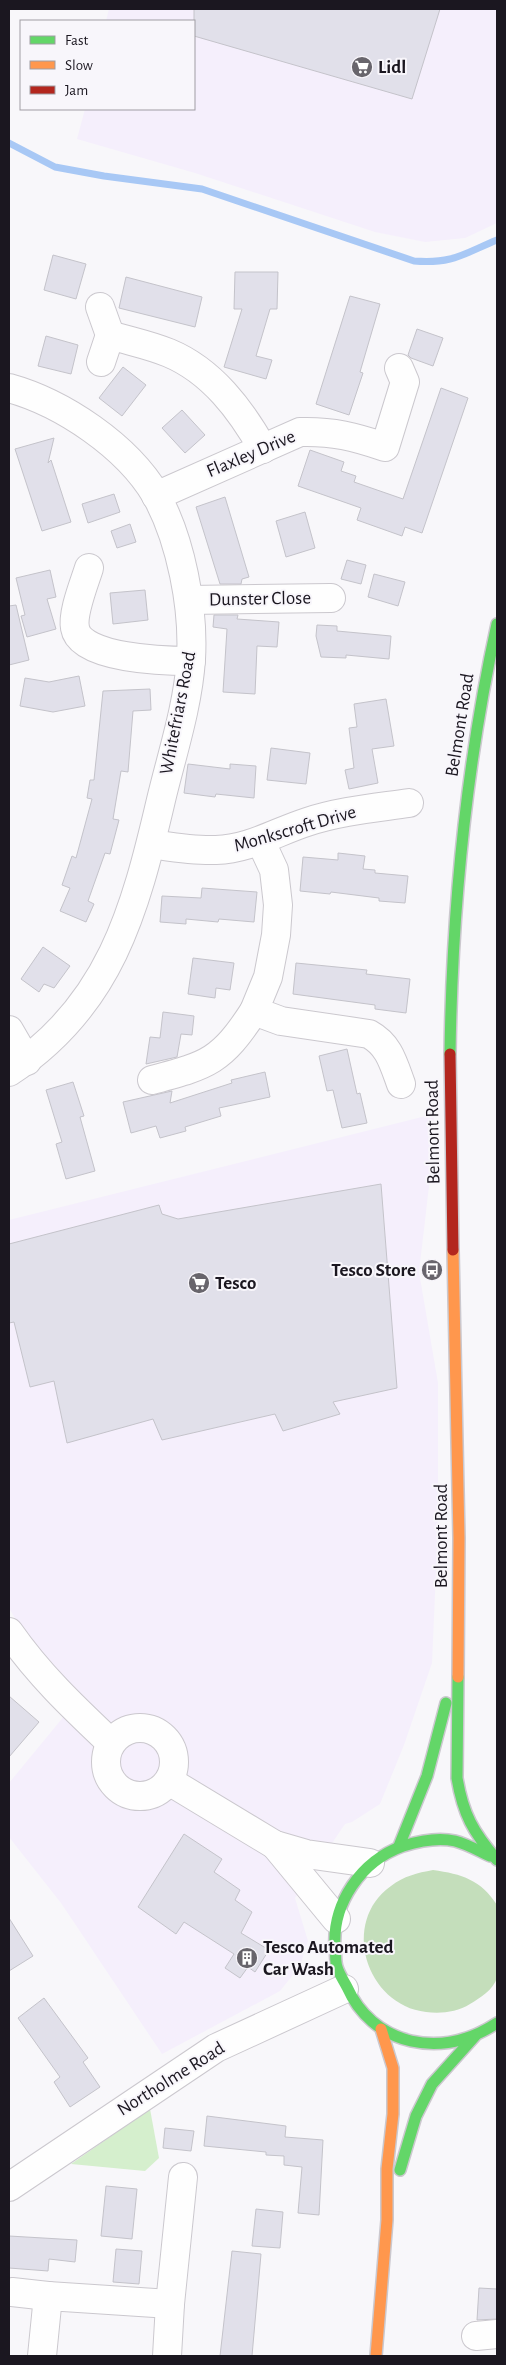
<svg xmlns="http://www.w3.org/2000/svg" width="506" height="2365" viewBox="0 0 506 2365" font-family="'Alegreya Sans',sans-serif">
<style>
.built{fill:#f5effc}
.green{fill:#d5efcd}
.forest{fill:#c4debb}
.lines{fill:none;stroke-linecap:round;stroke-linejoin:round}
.stream{stroke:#a8c8f5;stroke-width:7}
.building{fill:#e1e0ea;stroke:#c4c3ca}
.street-casing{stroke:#cbc8ce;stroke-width:30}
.fast-casing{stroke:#cbc8ce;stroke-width:14}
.slow-casing{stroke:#cbc8ce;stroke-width:14}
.jam-casing{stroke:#cbc8ce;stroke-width:14}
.street{stroke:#fefefe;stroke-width:28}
.fast{stroke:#63d668;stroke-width:11}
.slow{stroke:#ff974d;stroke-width:11}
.jam{stroke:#b3261e;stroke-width:11}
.labels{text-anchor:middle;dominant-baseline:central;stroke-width:4;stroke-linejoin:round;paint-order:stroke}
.poi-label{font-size:19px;font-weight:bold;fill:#1b1720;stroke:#f8f6fb;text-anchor:start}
.street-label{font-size:19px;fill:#1b1720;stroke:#f8f6fb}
</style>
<rect width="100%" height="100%" fill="#f8f7fa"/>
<g class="built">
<path d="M109,9H497V223L465,238L425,242L375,232L195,173L77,139L85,109H194V21H106Z"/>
<path d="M434,1114L433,1152L419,1272L438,1383V1525L432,1663L404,1745L380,1804L352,1822L345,1824L295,1898L308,1941L300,1966L280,1991L162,2054L61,1903L9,1837V1783L79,1698L16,1620L9,1608V1220Z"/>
</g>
<path class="green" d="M150,2109L159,2158L145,2171L71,2164Z"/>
<path class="forest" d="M433,1870C462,1874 481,1880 497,1905C497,1918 500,1969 497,1978C493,1990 480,1998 470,2004C457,2012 441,2014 426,2012C366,2005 340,1922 391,1886C404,1876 417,1873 433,1870Z"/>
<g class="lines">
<path class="stream" d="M9,143L55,167L104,176L202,189L414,261C453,264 463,254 497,240"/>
</g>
<g class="building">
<path d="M194,9H440L412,99L194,36Z"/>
<path d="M53,255L86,264L76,299L44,290Z"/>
<path d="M235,272H278L277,309H270L256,356L272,360L266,379L224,367L242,309H234Z"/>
<path d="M126,277L202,297L195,327L119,308Z"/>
<path d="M350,296L380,304L360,372L363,373L349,415L316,404Z"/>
<path d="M417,329L443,338L433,366L411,358L408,355Z"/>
<path d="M46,336L78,345L71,374L38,366Z"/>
<path d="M123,367L146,385L122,416L99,398Z"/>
<path d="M441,388L468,398L422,533L405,527L402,536L357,520L361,508L298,486L310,450L344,462L341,471L356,476L354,482L403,499Z"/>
<path d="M182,410L205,435L185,453L162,428Z"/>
<path d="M54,438L48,463L51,460L71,522L42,531L15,449Z"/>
<path d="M114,494L120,512L88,523L82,504Z"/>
<path d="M225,497L249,577L242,579L241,584H220L196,507Z"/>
<path d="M305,512L315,548L286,557L276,521Z"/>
<path d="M130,524L136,542L117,548L111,531Z"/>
<path d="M347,560L366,565L361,584L341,579Z"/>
<path d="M50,570L56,597L47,599L56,629L27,637L21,616L25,615L16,578Z"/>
<path d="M374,574L405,582L398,606L368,597Z"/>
<path d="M145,590L148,620L113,624L110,593Z"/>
<path d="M16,605L29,660L9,665V606Z"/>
<path d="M214,615H238L237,619L279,622L277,647L257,646L255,694L223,692L227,629L213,627Z"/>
<path d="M317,625L337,626V631L391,636L389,659L346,655V658L321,657L316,636Z"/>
<path d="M79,676L85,706L53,712L20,706L25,678L49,682Z"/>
<path d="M150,689L151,710L133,711L128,772L121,771L113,819L119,820L110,854L105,853L88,901L94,904L86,922L60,911L70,888L62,885L72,856L76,858L92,799L87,798L90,780H94L103,691Z"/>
<path d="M386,699L394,746L372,749L378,783L349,789L345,770L354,768L349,728L357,727L354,704Z"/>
<path d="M271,748L310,753L306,784L267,780Z"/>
<path d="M188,764L230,769V764L256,766L254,798L216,794L215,797L184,793Z"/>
<path d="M338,853L365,856L363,869L375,870V873L408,876L405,903L379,901V898L331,892L330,894L300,891L303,857L338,860Z"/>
<path d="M202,888L257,892L254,922L219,919L218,922L186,919V924L160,922L162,896L201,898Z"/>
<path d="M43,947L70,966L54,988L44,984L39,992L21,979Z"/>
<path d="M193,958L234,963L230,990L216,988L215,998L188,994Z"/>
<path d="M296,963L367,970L366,974L410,979L406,1013L375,1009V1005L293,994Z"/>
<path d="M163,1012L194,1016L192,1035L181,1034L177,1057L146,1064L150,1037L160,1038Z"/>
<path d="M347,1049L357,1094L360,1093L367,1123L342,1128L333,1090L327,1091L319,1056Z"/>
<path d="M265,1072L270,1097L219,1108L221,1116L185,1127L186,1131L160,1138L156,1126L131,1133L123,1102L172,1091L170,1103L232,1083L231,1080Z"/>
<path d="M73,1082L84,1116L80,1117L95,1171L66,1179L56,1144L62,1142L46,1090Z"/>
<path d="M381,1184L397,1388L333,1402L340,1414L283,1431L275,1414L162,1440L153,1419L67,1443L54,1381L30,1387L14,1322L9,1323V1244L159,1205L162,1214L178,1219Z"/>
<path d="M9,1696L39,1722L9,1757Z"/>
<path d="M184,1834L222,1859L214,1872L240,1890L235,1900L252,1912L241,1933L269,1950L255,1972L248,1967L240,1978L225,1968L234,1954L184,1922L176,1934L138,1907Z"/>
<path d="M9,1918L33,1956L9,1971Z"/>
<path d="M44,1998L88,2058L83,2062L100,2087L70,2107L54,2082L60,2077L18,2018Z"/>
<path d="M207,2116L286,2126L285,2137L323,2140L319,2215L298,2213L302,2167L284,2165V2156L266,2155V2152L204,2146Z"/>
<path d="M165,2128L194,2131L191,2151L163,2148Z"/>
<path d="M106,2186L137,2189L132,2239L101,2236Z"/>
<path d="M256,2209L283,2212L280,2248L252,2246Z"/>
<path d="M9,2236L77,2240L75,2262L49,2259L48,2271L9,2268Z"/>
<path d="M116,2249L142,2251L139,2284L113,2282Z"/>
<path d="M232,2251L261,2254L252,2356H220Z"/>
<path d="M479,2288L497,2289V2319L477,2320Z"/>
</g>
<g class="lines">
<g class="street-casing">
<g id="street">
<path d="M100,307L110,335"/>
<path d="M101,362L110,335C129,341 150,345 169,353C212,371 241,410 263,449"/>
<path d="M9,388C63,403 127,446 156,495C181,540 194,608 191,659C188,706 172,754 161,800C135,911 110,1006 9,1072"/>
<path d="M156,496L300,432C333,431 355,437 385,447L405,382L399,368"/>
<path d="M89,568C84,584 72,613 75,628C80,659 166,661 191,661"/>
<path d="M189,600L331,598"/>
<path d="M261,842L274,870L278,905L276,935L268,977L254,1011L281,1021L369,1034C389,1045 393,1062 401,1084"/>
<path d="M151,844C172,847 194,851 216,850C249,849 276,832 307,822C340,811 375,808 409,803"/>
<path d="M9,1030L27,1061"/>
<path d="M152,1080C208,1065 221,1062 254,1011"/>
<path d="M9,1632C39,1675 73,1707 111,1743"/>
<circle cx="140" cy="1762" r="34"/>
<path d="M169,1781L275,1845L306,1854L370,1863"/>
<path d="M275,1845L336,1919"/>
<path d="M9,2187L216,2048L344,1989"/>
<path d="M12,2292L48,2296"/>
<path d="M476,2336L497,2334"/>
<path d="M42,2356L48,2296L170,2304"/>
<path d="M167,2356L170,2304L183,2177"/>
</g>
</g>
<g class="fast-casing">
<g id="fast">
<path d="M450,1054C452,909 466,765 497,624"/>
<path d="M458,1677L457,1778C463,1814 473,1832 497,1860"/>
<path d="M399,1846L427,1776L446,1703"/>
<path d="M490,1856C479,1851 467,1844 455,1841C438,1837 419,1841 403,1846C361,1861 332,1903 335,1948C336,1954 335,1961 337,1967C339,1974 344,1981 347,1987C359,2014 381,2034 411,2041C442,2048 471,2040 497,2023"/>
<path d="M400,2170L416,2116L432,2084L475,2036"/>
</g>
</g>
<g class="slow-casing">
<g id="slow">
<path d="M453,1250L459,1538L458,1677"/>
<path d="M376,2356L387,2220V2169L393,2114V2068L381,2029"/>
</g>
</g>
<g class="jam-casing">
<path id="jam" d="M450,1054L453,1250"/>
</g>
<use href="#street" class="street"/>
<use href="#fast" class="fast"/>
<use href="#slow" class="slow"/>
<use href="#jam" class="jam"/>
</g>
<defs>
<g id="supermarket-disc" transform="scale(1.125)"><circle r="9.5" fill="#68656c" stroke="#f8f6fb"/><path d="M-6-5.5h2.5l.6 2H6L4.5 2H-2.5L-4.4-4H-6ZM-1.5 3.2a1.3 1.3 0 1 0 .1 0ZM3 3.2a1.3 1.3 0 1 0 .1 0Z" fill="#fff"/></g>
<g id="bus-disc" transform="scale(1.125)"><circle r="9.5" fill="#68656c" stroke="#f8f6fb"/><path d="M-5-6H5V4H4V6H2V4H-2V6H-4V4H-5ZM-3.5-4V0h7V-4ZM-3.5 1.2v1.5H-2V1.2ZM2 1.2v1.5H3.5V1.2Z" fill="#fff"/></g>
<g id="building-disc" transform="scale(1.125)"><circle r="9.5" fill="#68656c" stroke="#f8f6fb"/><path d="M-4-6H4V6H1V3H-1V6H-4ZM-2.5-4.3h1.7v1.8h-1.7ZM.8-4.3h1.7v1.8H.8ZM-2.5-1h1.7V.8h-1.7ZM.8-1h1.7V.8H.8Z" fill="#fff"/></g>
</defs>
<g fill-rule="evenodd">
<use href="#supermarket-disc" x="362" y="67"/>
<use href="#bus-disc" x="432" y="1270"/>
<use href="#supermarket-disc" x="199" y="1283"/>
<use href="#building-disc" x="247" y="1958"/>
</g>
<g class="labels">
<g class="poi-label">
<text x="378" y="67">Lidl</text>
<text x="416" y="1270" text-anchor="end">Tesco Store</text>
<text x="215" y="1283">Tesco</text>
<text x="263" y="1947">Tesco Automated<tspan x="263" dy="22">Car Wash</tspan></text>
</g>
<g class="street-label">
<text transform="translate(251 454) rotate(-23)">Flaxley Drive</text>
<text transform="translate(260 599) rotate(-1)">Dunster Close</text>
<text transform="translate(178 713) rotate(-79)">Whitefriars Road</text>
<text transform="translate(460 725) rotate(-81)">Belmont Road</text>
<text transform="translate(295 829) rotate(-16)">Monkscroft Drive</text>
<text transform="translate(433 1132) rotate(-91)">Belmont Road</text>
<text transform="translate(441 1536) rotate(-90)">Belmont Road</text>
<text transform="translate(171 2079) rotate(-32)">Northolme Road</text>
</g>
</g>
<rect width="506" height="2365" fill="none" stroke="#1b1720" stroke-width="20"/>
<rect x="20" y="20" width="175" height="90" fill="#f8f6fb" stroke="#a09da3"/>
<rect x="30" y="36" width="25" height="8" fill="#63d668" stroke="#a09da3"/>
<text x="65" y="45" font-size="15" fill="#1b1720">Fast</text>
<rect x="30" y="61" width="25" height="8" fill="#ff974d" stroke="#a09da3"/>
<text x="65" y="70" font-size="15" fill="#1b1720">Slow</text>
<rect x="30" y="86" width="25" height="8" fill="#b3261e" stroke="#a09da3"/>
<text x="65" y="95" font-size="15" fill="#1b1720">Jam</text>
</svg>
